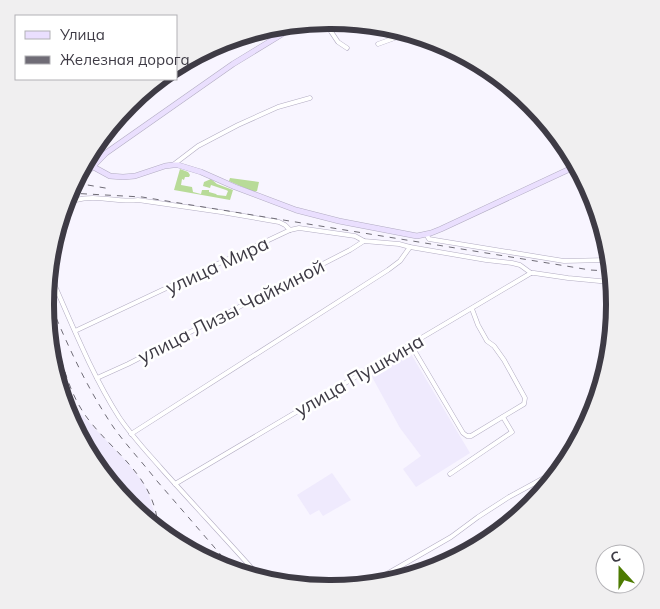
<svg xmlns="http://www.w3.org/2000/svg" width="660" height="609" viewBox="0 0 660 609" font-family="Mulish,sans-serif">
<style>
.built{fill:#efeafd}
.green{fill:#b8db98}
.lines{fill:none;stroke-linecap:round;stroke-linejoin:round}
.minor-casing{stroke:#b2acc2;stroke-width:5}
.secondary-casing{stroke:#b2acc2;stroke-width:6}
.minor{stroke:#fff;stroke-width:4}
.secondary{stroke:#eadffe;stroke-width:5}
.rail{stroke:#6f6c76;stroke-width:1;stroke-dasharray:6 6;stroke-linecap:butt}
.labels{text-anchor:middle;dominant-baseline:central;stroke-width:5;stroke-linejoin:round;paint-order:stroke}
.street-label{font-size:19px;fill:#3e3b45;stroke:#fff}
.rim{fill:none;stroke:#3e3b45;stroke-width:6}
</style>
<rect width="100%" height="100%" fill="#f8f5ff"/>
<g class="built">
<path d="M406,353L411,354L470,453L416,487L403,469L421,456L400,428L371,375Z"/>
<path d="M79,412L125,460L142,481L148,492L156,518L157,525L129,505L68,414Z"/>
<path d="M332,473L351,500L323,516L319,510L310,515L297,495Z"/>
</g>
<g class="green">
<path d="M180,169L188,172L190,175L189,177H185L184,180L182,179L181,185L192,187L193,192L201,194L202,190H209V192L216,194L217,195L226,196L228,191L226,190L211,185L210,188L203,186L204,182L211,179L217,184L233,190L230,200L174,190Z"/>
<path d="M230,178L259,182L257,191L254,192L229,181Z"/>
</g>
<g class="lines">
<g class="minor-casing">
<g id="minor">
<path d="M324,21L338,42L347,48"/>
<path d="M378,44L403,35"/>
<path d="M173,165L198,146L238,125L278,107L310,98"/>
<path d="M67,196L76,200C97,194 117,203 138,200L221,212L279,222L285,225L290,230"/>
<path d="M426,234L429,239L435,240L564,261L606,260"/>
<path d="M51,277C72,324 91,373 119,417C131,435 146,451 160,467C192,503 225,538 257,574"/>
<path d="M75,331L290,230L299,228L355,236L364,241L399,244L410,247"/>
<path d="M411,345L463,433L467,436H471L524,404L525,398L504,360L494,346L487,341L478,325L472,309"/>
<path d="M97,378L128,364L350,250L364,241"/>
<path d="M131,434L388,270L400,261L410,247L486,260L512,263L520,265L531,273"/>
<path d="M450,474L512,432L503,417"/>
<path d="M175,484L531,273H534L568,278L610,282"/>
<path d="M378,579L451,537L478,517L509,497L553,473"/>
</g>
</g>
<g class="secondary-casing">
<g id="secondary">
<path d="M88,164L110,176L123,177L135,176L165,166L173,165H178L201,172L235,187L296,210L339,221L417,236L431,233L441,229L574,167"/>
<path d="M72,188L106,153L233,64L292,28"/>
</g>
</g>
<use href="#minor" class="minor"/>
<use href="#secondary" class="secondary"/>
<g class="rail">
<path d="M76,183L111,189"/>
<path d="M69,193L142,197L560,265L590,270L608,271"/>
<path d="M47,296C66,342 86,387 114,428C127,446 143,463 157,481C183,511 208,540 234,570"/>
<path d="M49,316L59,355"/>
<path d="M58,349C65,373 72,398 88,419C115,454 153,476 158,525"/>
</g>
</g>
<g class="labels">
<g class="street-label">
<text transform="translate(217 265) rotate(-25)">улица Мира</text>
<text transform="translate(231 311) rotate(-27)">улица Лизы Чайкиной</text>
<text transform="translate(359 375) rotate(-30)">улица Пушкина</text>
</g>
</g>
<path d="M0 0H660V609H0ZM329 29H331A275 275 0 0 1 606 304V305A275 275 0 0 1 331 580H329A275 275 0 0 1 54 305V304A275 275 0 0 1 329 29Z" fill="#f0eff0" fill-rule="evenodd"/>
<path class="rim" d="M329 29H331A275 275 0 0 1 606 304V305A275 275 0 0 1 331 580H329A275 275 0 0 1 54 305V304A275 275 0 0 1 329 29Z"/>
<rect x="15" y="15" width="162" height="65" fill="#ffffff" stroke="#b2b1b5"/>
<rect x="25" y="31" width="25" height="8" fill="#eadffe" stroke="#b2b1b5"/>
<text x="60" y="40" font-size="15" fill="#3e3b45">Улица</text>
<rect x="25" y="56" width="25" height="8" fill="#6f6c76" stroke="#b2b1b5"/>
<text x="60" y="65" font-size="15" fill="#3e3b45">Железная дорога</text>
<g transform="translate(620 569) rotate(339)"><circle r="24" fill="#ffffff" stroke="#b2b1b5"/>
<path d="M0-4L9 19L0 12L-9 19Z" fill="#4d7b01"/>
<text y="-8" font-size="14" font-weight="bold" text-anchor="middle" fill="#3e3b45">С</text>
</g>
</svg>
